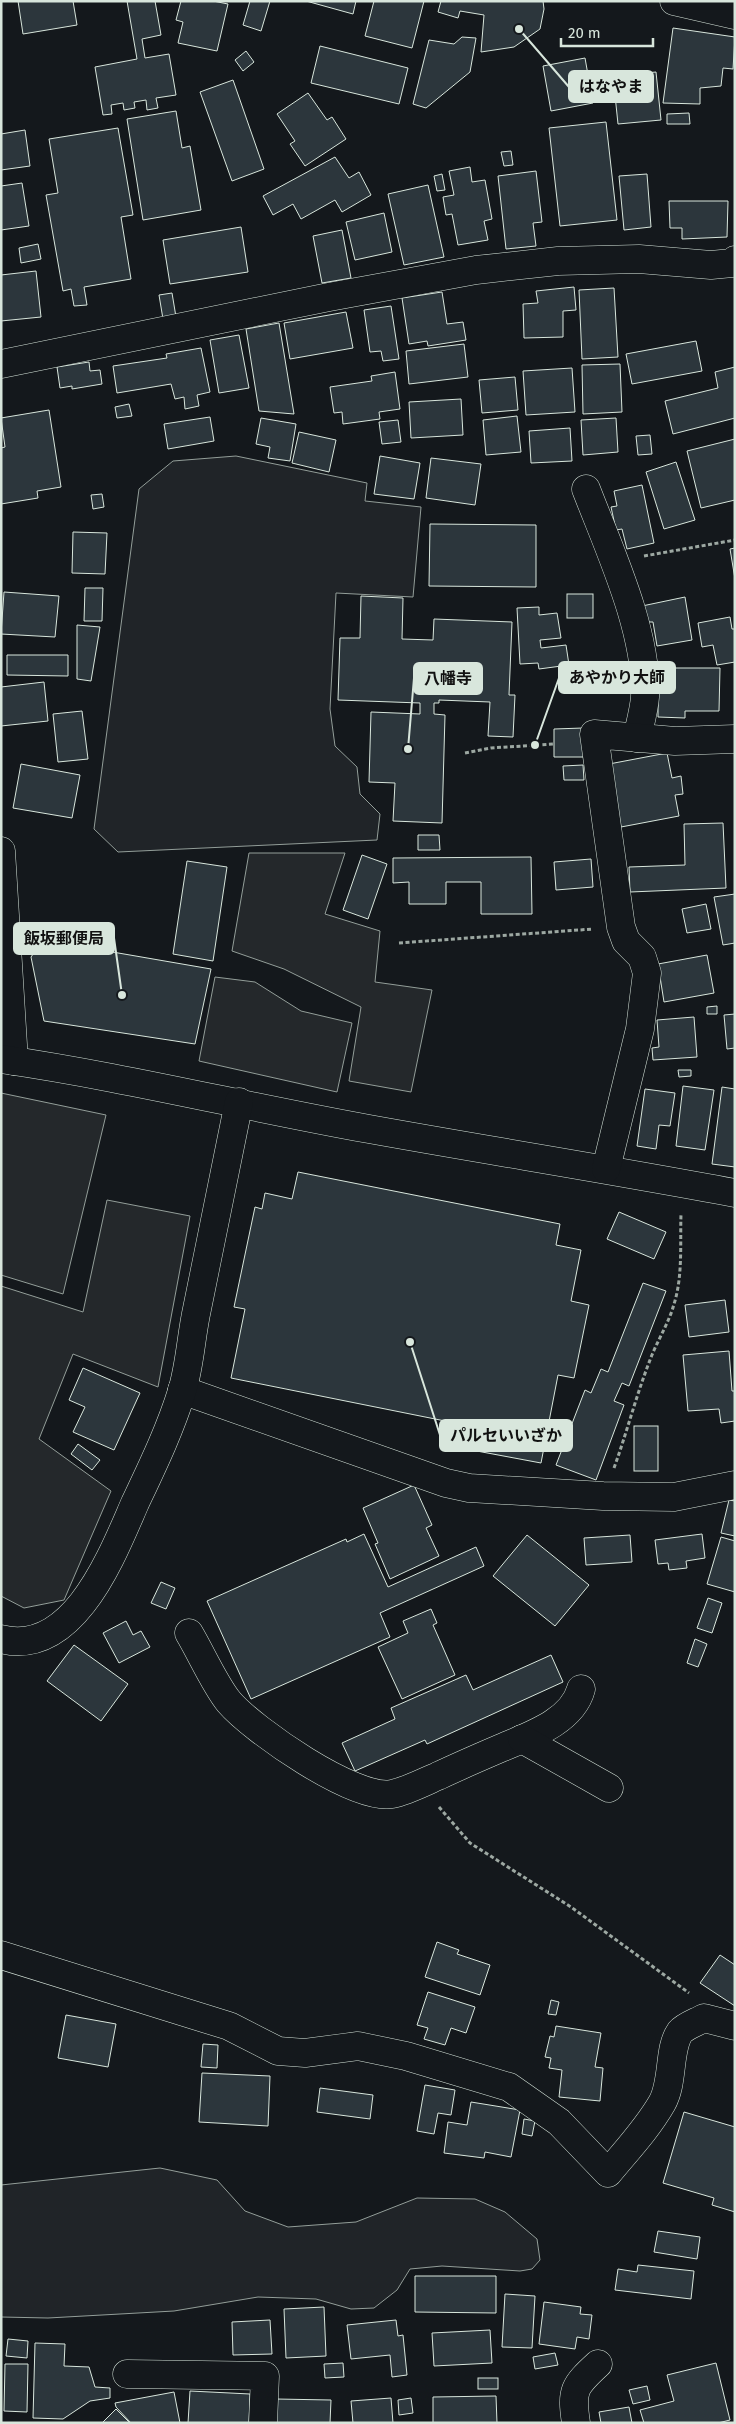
<svg xmlns="http://www.w3.org/2000/svg" width="736" height="2424" viewBox="0 0 736 2424" font-family="'Fira Sans','Noto Sans JP',sans-serif">
<style>
.green{fill:#202428;stroke:#939e99}
.parking{fill:#24282b;stroke:#939e99}
.building{fill:#2c363c;stroke:#d8e6dc}
.lines{fill:none;stroke-linecap:round;stroke-linejoin:round}
.minor-casing{stroke:#d8e6dc;stroke-width:29}
.path{stroke:#9da8a2;stroke-width:3;stroke-dasharray:4 2.5;stroke-linecap:butt}
.minor{stroke:#14181c;stroke-width:28}
.leader{fill:none;stroke:#d8e6dc;stroke-width:2}
.callout-dot{fill:#d8e6dc;stroke:#14181c;stroke-width:2}
.callout{fill:#d8e6dc;stroke:#d8e6dc;stroke-width:2}
.callout-label{font-size:16px;text-anchor:middle;font-weight:bold;fill:#111}
</style>
<rect width="100%" height="100%" fill="#14181c"/>
<g class="green">
<path d="M236,456L367,483L365,501L421,507L413,597L336,593L330,709L335,746L357,767L360,794L380,814L377,840L118,852L94,829L139,489L173,461Z"/>
<path d="M160,2168L217,2180L245,2211L288,2227L356,2222L417,2198L475,2199L505,2212L537,2239L540,2260L532,2269L520,2271L442,2266L410,2269L397,2290L374,2308L351,2309L316,2299L258,2297L174,2311L48,2318L1,2317V2185Z"/>
</g>
<g class="parking">
<path d="M249,853H345L325,914L380,931L375,982L432,990L411,1092L349,1081L361,1007L284,969L232,951Z"/>
<path d="M215,977L255,982L301,1011L352,1023L337,1092L199,1061Z"/>
<path d="M1,1093L106,1115L63,1294L1,1275Z"/>
<path d="M107,1200L190,1216L158,1387L73,1354L39,1439L111,1491L64,1600L24,1608L1,1596V1286L83,1312Z"/>
</g>
<g class="building">
<path d="M18,1H73L77,25L23,34Z"/>
<path d="M127,1H155L161,35L142,39L145,58L169,54L176,95L156,98L158,108L147,110L146,100L134,102L135,108L124,110L123,103L111,105L112,114L103,115L95,67L137,59Z"/>
<path d="M181,1H213L228,4L217,51L178,43L183,22L176,20Z"/>
<path d="M250,1H270L261,31L243,25Z"/>
<path d="M306,1H356L353,14Z"/>
<path d="M374,1H424L412,48L365,36Z"/>
<path d="M441,1H543L544,9L540,29L514,47L481,52L484,15L460,11L458,18L438,12Z"/>
<path d="M673,28L735,37L733,69L723,68L721,86L700,88V104L663,103Z"/>
<path d="M462,37L476,38L470,72L426,108L413,104L429,40L454,44Z"/>
<path d="M320,46L408,68L399,104L311,83Z"/>
<path d="M246,51L254,62L243,71L235,60Z"/>
<path d="M585,58L593,103L551,111L543,66Z"/>
<path d="M656,72L661,120L618,124L613,76Z"/>
<path d="M233,80L264,169L232,181L200,92Z"/>
<path d="M308,93L327,120L332,117L346,139L305,166L290,144L295,141L277,114Z"/>
<path d="M176,111L182,148L190,146L201,210L143,220L127,119Z"/>
<path d="M689,113L690,124H667V114Z"/>
<path d="M606,122L617,220L560,226L549,128Z"/>
<path d="M118,128L133,215L121,217L131,279L84,287L87,305L74,306L71,289L63,291L46,195L58,193L49,139Z"/>
<path d="M25,130L30,166L1,170V134Z"/>
<path d="M511,151L513,165L504,166L501,152Z"/>
<path d="M335,157L349,178L359,172L371,195L342,212L335,200L301,219L293,204L273,215L263,196Z"/>
<path d="M470,167L472,182L485,180L492,219L484,221L488,240L458,245L452,214L446,215L443,197L454,195L449,171Z"/>
<path d="M536,171L542,222L533,223L536,246L506,249L498,176Z"/>
<path d="M442,174L445,190L437,191L434,176Z"/>
<path d="M647,174L651,227L624,230L619,176Z"/>
<path d="M22,183L29,226L1,230V186Z"/>
<path d="M428,185L444,257L404,265L388,194Z"/>
<path d="M669,201H728L727,237L682,239V228H670Z"/>
<path d="M384,213L392,252L355,260L346,222Z"/>
<path d="M241,227L248,272L170,284L163,240Z"/>
<path d="M342,230L351,278L322,283L313,236Z"/>
<path d="M38,244L41,259L21,263L19,248Z"/>
<path d="M36,271L41,317L1,321V275Z"/>
<path d="M574,287L576,310L563,311V337L524,338L523,304L538,303L536,291Z"/>
<path d="M614,288L618,357L582,359L579,290Z"/>
<path d="M442,292L447,324L463,322L466,340L428,346L427,341L409,344L402,298Z"/>
<path d="M172,293L176,317L163,319L159,295Z"/>
<path d="M391,306L399,359L383,361L381,351L370,352L364,310Z"/>
<path d="M346,312L353,348L290,359L284,323Z"/>
<path d="M279,323L294,414L259,411L246,329Z"/>
<path d="M239,335L249,388L219,393L210,340Z"/>
<path d="M696,341L702,371L632,384L626,354Z"/>
<path d="M464,344L468,377L409,384L406,351Z"/>
<path d="M201,348L210,392L197,395L199,406L185,409L184,397L175,399L171,384L117,393L113,366L167,358L166,354Z"/>
<path d="M89,362L90,371L100,370L102,384L72,389V386L60,388L57,367Z"/>
<path d="M620,364L622,412L583,414L582,365Z"/>
<path d="M735,367V418L673,434L665,401L718,388L715,372Z"/>
<path d="M572,368L575,412L526,415L523,371Z"/>
<path d="M395,372L400,409L379,412L380,419L343,424L342,412L334,413L330,387L372,381L371,376Z"/>
<path d="M515,377L518,410L482,413L479,380Z"/>
<path d="M461,399L463,435L411,438L409,402Z"/>
<path d="M129,404L132,416L117,418L115,407Z"/>
<path d="M49,410L61,487L37,491L38,498L1,504V448L5,447L1,418Z"/>
<path d="M517,416L521,452L486,455L483,420Z"/>
<path d="M210,417L214,441L168,449L164,424Z"/>
<path d="M261,418L296,424L290,461L268,458L270,447L256,444Z"/>
<path d="M616,418L618,452L583,455L581,420Z"/>
<path d="M398,420L401,442L382,444L379,422Z"/>
<path d="M570,428L572,461L531,463L529,431Z"/>
<path d="M299,432L336,440L329,472L292,463Z"/>
<path d="M650,435L652,454L638,455L636,436Z"/>
<path d="M735,439V500L701,508L687,451Z"/>
<path d="M380,456L420,463L414,499L374,494Z"/>
<path d="M431,458L481,464L475,505L426,498Z"/>
<path d="M676,462L695,520L664,529L646,472Z"/>
<path d="M642,485L654,543L627,549L622,529L616,530L611,507L617,506L614,491Z"/>
<path d="M102,494L104,507L93,509L91,495Z"/>
<path d="M430,524L536,525V587L429,586Z"/>
<path d="M73,532L107,533L105,574L72,573Z"/>
<path d="M735,548V579L730,549Z"/>
<path d="M85,588H103L102,621H84Z"/>
<path d="M4,592L59,596L55,637L1,634Z"/>
<rect x="567" y="594" width="26" height="24"/>
<path d="M361,596L403,598L402,639L433,640L434,619L512,622L509,695H515L513,737L488,736L490,702L439,700V703H434V714L445,715L442,823L393,821L395,783L369,782L371,712L420,714V703L338,700L340,638H360Z"/>
<path d="M685,597L692,640L657,646L653,622H646L642,606Z"/>
<path d="M539,607V615L557,613L561,638L540,640L541,648L566,645L569,665L539,669L538,663L520,664L517,608Z"/>
<path d="M730,617L732,629H735V662L717,665L713,645L702,647L698,623Z"/>
<path d="M77,625L100,627L91,681L77,679Z"/>
<path d="M7,655H68V676L7,675Z"/>
<path d="M658,668H720L719,711H685V718L658,717Z"/>
<path d="M44,682L48,721L1,726V687Z"/>
<path d="M82,711L88,759L58,762L53,714Z"/>
<path d="M583,728L584,757H554V729Z"/>
<path d="M667,753L672,778L681,776L683,794L675,795L679,816L621,827L609,764Z"/>
<path d="M21,764L80,775L72,818L13,808Z"/>
<path d="M583,765L584,780H564L563,766Z"/>
<path d="M723,823L726,888L630,892L629,867L685,865L684,824Z"/>
<path d="M418,835H439L440,850H418Z"/>
<path d="M362,855L387,864L368,919L343,910Z"/>
<path d="M531,857L532,914H481V882H446V904H409V882L393,883V858Z"/>
<path d="M591,859L593,887L556,890L554,862Z"/>
<path d="M187,861L227,867L213,961L173,954Z"/>
<path d="M735,894V943L723,945L714,897Z"/>
<path d="M706,904L711,929L687,933L682,909Z"/>
<path d="M43,940L211,969L195,1044L44,1021L31,957Z"/>
<path d="M707,955L714,993L664,1002L658,964Z"/>
<path d="M717,1006V1014H707V1007Z"/>
<path d="M735,1014V1048L727,1049L724,1015Z"/>
<path d="M694,1017L697,1057L653,1060L652,1048L659,1047L657,1020Z"/>
<path d="M678,1070H691V1076L679,1077Z"/>
<path d="M683,1086L714,1090L705,1150L676,1146Z"/>
<path d="M722,1087L735,1089V1167L712,1164Z"/>
<path d="M645,1089L675,1093L670,1126L659,1125L656,1149L637,1146Z"/>
<path d="M298,1172L560,1224L556,1245L581,1250L571,1301L589,1305L574,1378L558,1375L541,1463L466,1449L470,1426L231,1378L245,1309L234,1307L255,1207L262,1209L265,1193L292,1199Z"/>
<path d="M619,1212L666,1232L654,1259L607,1239Z"/>
<path d="M643,1283L666,1291L629,1386L622,1383L614,1401L624,1405L596,1480L556,1465L585,1390L591,1393L601,1369L608,1372Z"/>
<path d="M725,1300L729,1332L689,1337L685,1305Z"/>
<path d="M729,1351L732,1391H735V1421L721,1423L719,1409L688,1411L683,1355Z"/>
<path d="M83,1368L140,1393L114,1450L73,1432L85,1407L69,1400Z"/>
<rect x="634" y="1426" width="24" height="45"/>
<path d="M78,1444L100,1460L92,1470L71,1454Z"/>
<path d="M414,1485L432,1525L426,1528L439,1556L390,1579L375,1544L378,1543L363,1508Z"/>
<path d="M729,1500L735,1501V1536L721,1533Z"/>
<path d="M364,1534L388,1587L476,1547L484,1566L380,1613L390,1637L251,1699L207,1601L346,1539L347,1542Z"/>
<path d="M702,1534L705,1558L686,1561L687,1568L669,1570L668,1563L658,1564L655,1540Z"/>
<path d="M527,1535L589,1585L555,1626L493,1576Z"/>
<path d="M630,1535L632,1562L586,1565L584,1538Z"/>
<path d="M721,1537L735,1541V1592L707,1584Z"/>
<path d="M161,1582L175,1588L166,1609L151,1603Z"/>
<path d="M708,1598L722,1603L712,1633L697,1628Z"/>
<path d="M431,1609L437,1623L433,1625L455,1675L402,1699L378,1647L408,1633L403,1621Z"/>
<path d="M126,1621L133,1635L141,1631L150,1647L119,1663L103,1633Z"/>
<path d="M695,1639L707,1644L698,1667L687,1663Z"/>
<path d="M74,1645L128,1684L101,1721L47,1681Z"/>
<path d="M551,1655L563,1682L427,1744L425,1740L355,1771L342,1743L395,1719L391,1708L466,1675L473,1690Z"/>
<path d="M437,1942L459,1950L457,1954L490,1965L480,1995L425,1977Z"/>
<path d="M720,1955L735,1965V2006L700,1983Z"/>
<path d="M428,1992L475,2007L466,2033L451,2028L445,2045L424,2039L428,2028L417,2025Z"/>
<path d="M551,2000L559,2002L556,2015L548,2014Z"/>
<path d="M66,2015L116,2024L108,2067L58,2058Z"/>
<path d="M556,2026L601,2033L595,2067L603,2068L600,2101L559,2097L562,2070L549,2068L551,2058L545,2057L550,2036L554,2037Z"/>
<path d="M203,2044L218,2045L217,2068L201,2067Z"/>
<path d="M202,2073L270,2076L268,2126L199,2122Z"/>
<path d="M425,2085L455,2090L451,2115L438,2113L434,2134L417,2131Z"/>
<path d="M320,2088L373,2095L370,2119L317,2112Z"/>
<path d="M471,2102L520,2110L511,2157L485,2152L484,2158L444,2153L448,2122L467,2125Z"/>
<path d="M684,2112L735,2127V2212L712,2205L714,2198L663,2183Z"/>
<path d="M524,2119L535,2121L532,2136L522,2134Z"/>
<path d="M658,2231L700,2237L697,2259L654,2252Z"/>
<path d="M638,2265L694,2271L691,2299L615,2290L618,2269L637,2272Z"/>
<path d="M415,2276H496V2313L415,2312Z"/>
<path d="M505,2294L535,2296L532,2348L502,2347Z"/>
<path d="M544,2302L581,2307L580,2314L592,2315L589,2339L577,2337L575,2349L539,2344Z"/>
<path d="M324,2307L326,2356L286,2358L284,2309Z"/>
<path d="M270,2320L272,2354L233,2355L232,2322Z"/>
<path d="M396,2320L398,2336L403,2335L407,2375L392,2377L390,2355L351,2359L347,2325Z"/>
<path d="M490,2330L492,2363L434,2366L432,2333Z"/>
<path d="M8,2339L28,2341L27,2358L6,2356Z"/>
<path d="M35,2343L65,2344L64,2366L89,2367L95,2387L110,2388V2398L90,2401L63,2419L33,2418Z"/>
<path d="M555,2353L558,2365L535,2369L533,2357Z"/>
<path d="M343,2363L344,2377L325,2378L324,2364Z"/>
<path d="M716,2363L730,2420L718,2423H644L640,2410L674,2401L667,2375Z"/>
<path d="M5,2364H28L27,2412L4,2411Z"/>
<rect x="478" y="2378" width="20" height="11"/>
<path d="M647,2386L650,2400L633,2404L629,2390Z"/>
<path d="M190,2391L250,2394L249,2423H188Z"/>
<path d="M174,2392L180,2423H131L116,2407L115,2403Z"/>
<path d="M496,2396L497,2423H433V2397Z"/>
<path d="M391,2398L393,2423H353L351,2401Z"/>
<path d="M411,2398L413,2413L399,2415L398,2400Z"/>
<path d="M276,2399L331,2400L330,2423H276Z"/>
<path d="M629,2407L632,2423H601L599,2412Z"/>
<path d="M116,2409L130,2423H102Z"/>
</g>
<g class="lines">
<g class="minor-casing">
<g id="minor">
<path d="M674,1L735,15"/>
<path d="M1,364L329,297L476,270L558,261L639,259L711,265L732,263L735,260"/>
<path d="M586,489C609,549 648,632 645,697C644,710 640,724 637,738"/>
<path d="M1,851L14,1061"/>
<path d="M1,1059C125,1077 246,1107 369,1129C491,1151 613,1170 735,1193"/>
<path d="M606,1169L640,1029L647,973L642,957L626,941L621,927L594,734L675,741L735,739"/>
<path d="M182,1390L446,1483L469,1488L603,1496L674,1497L735,1485"/>
<path d="M189,1633C201,1653 215,1685 229,1702C253,1730 355,1801 392,1794C407,1791 424,1782 438,1776C459,1766 480,1757 501,1748C529,1736 572,1722 581,1689"/>
<path d="M1,1639C74,1658 113,1553 135,1503C152,1467 170,1430 182,1391C190,1365 191,1336 197,1309C211,1240 225,1171 239,1102"/>
<path d="M522,1739L609,1788"/>
<path d="M1,1955L229,2026L278,2051L305,2053L358,2046L406,2056L509,2087L559,2122L608,2173C627,2150 647,2129 662,2103C674,2082 668,2049 680,2032C685,2026 697,2022 704,2018L735,2026"/>
<path d="M127,2374L265,2376L263,2423"/>
<path d="M576,2423C571,2390 574,2386 598,2364"/>
</g>
</g>
<g class="path">
<path d="M644,556L735,540"/>
<path d="M465,753L491,748L554,744"/>
<path d="M399,943L593,929"/>
<path d="M614,1468C627,1432 636,1396 650,1360C657,1341 669,1323 674,1304C683,1276 680,1243 681,1214"/>
<path d="M439,1807L470,1843L571,1907L689,1993"/>
</g>
<use href="#minor" class="minor"/>
</g>
<path class="leader" d="M519 29L569 87M535 745L559 678M408 749L414 678M122 995L114 938M410 1342L440 1435"/>
<g class="callout-dot">
<circle cx="519" cy="29" r="5"/>
<circle cx="535" cy="745" r="5"/>
<circle cx="408" cy="749" r="5"/>
<circle cx="122" cy="995" r="5"/>
<circle cx="410" cy="1342" r="5"/>
</g>
<g class="callout">
<rect x="569" y="71" width="84" height="31" rx="5"/>
<rect x="559" y="662" width="116" height="31" rx="5"/>
<rect x="414" y="663" width="68" height="31" rx="5"/>
<rect x="14" y="923" width="100" height="31" rx="5"/>
<rect x="440" y="1420" width="132" height="31" rx="5"/>
</g>
<g class="callout-label">
<text x="611" y="92">はなやま</text>
<text x="617" y="683">あやかり大師</text>
<text x="448" y="684">八幡寺</text>
<text x="64" y="944">飯坂郵便局</text>
<text x="506" y="1441">パルセいいざか</text>
</g>
<rect width="736" height="2424" fill="none" stroke="#d8e6dc" stroke-width="5"/>
<path d="M561 38v8h92v-8" fill="none" stroke="#d8e6dc" stroke-width="2.5"/>
<text x="568" y="38" font-size="15" fill="#d8e6dc" stroke="#14181c" stroke-width="4" paint-order="stroke">20 m</text>
</svg>
